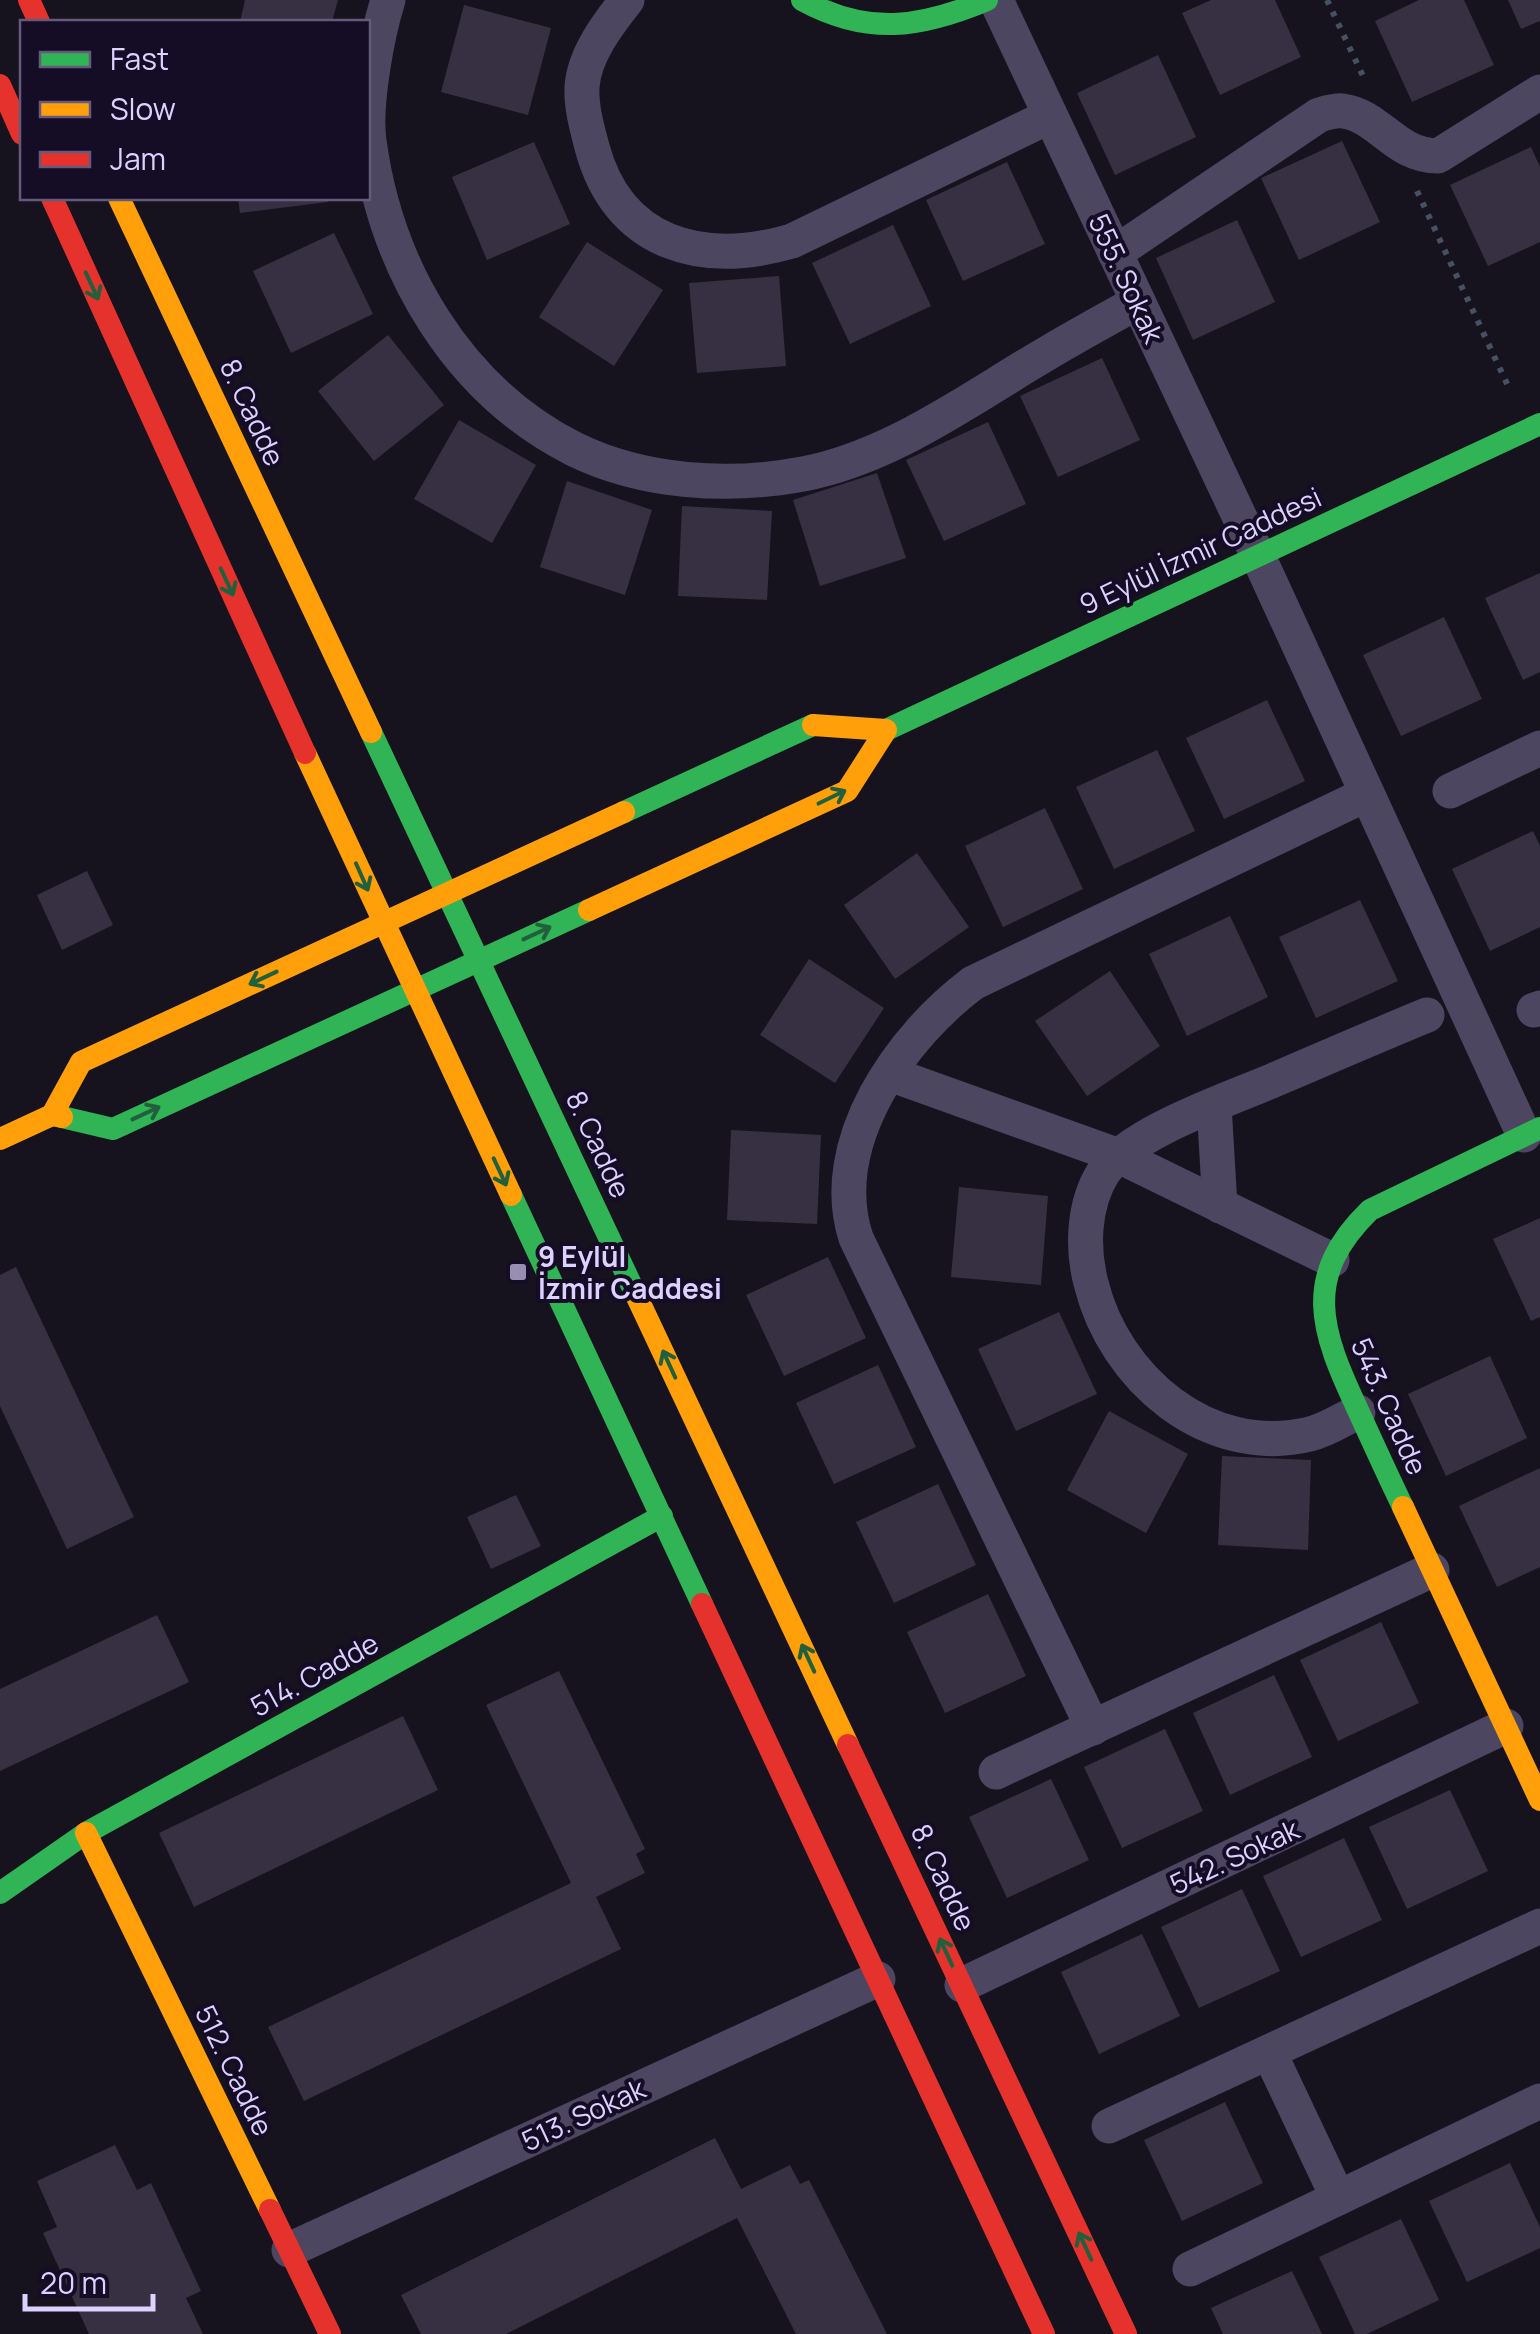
<svg xmlns="http://www.w3.org/2000/svg" width="1540" height="2334" viewBox="0 0 1540 2334" font-family="Manrope,sans-serif">
<style>
.building{fill:#363042}
.lines{fill:none;stroke-linecap:round;stroke-linejoin:round}
.path{stroke:#465163;stroke-width:6;stroke-dasharray:5 8;stroke-linecap:butt}
.street{stroke:#4c4661;stroke-width:35}
.fast{stroke:#30b455;stroke-width:22}
.slow{stroke:#ff9f0a;stroke-width:22}
.jam{stroke:#e5322d;stroke-width:22}
.oneway{stroke:#22603d}
.poi-dot{fill:#978eb1;stroke:#140d25;stroke-width:4}
.labels{text-anchor:middle;dominant-baseline:central;stroke-width:8;stroke-linejoin:round;paint-order:stroke}
.street-label{font-size:28px;fill:#ddd1ff;stroke:#140d25}
.poi-label{font-size:28px;font-weight:bold;fill:#ddd1ff;stroke:#140d25;text-anchor:start}
</style>
<rect width="100%" height="100%" fill="#16131f"/>
<g class="building">
<path d="M245,0H338L332,22H240Z"/>
<path d="M1211,0H1275L1301,57L1220,95L1182,13Z"/>
<path d="M1419,0H1464L1494,65L1412,102L1375,21Z"/>
<path d="M1508,0H1540V21L1521,29Z"/>
<path d="M464,5L551,28L528,115L441,92Z"/>
<path d="M1158,55L1196,137L1115,175L1077,93Z"/>
<path d="M1342,141L1380,222L1299,260L1261,178Z"/>
<path d="M534,142L570,224L487,260L452,177Z"/>
<path d="M1531,147L1540,167V242L1488,266L1450,185Z"/>
<path d="M1007,162L1045,244L963,281L926,200Z"/>
<path d="M238,198H328V202L240,213Z"/>
<path d="M1237,220L1275,302L1193,340L1156,258Z"/>
<path d="M893,225L931,306L850,344L812,263Z"/>
<path d="M334,233L373,314L291,353L253,271Z"/>
<path d="M587,242L663,290L614,366L539,317Z"/>
<path d="M779,276L786,366L697,373L689,283Z"/>
<path d="M388,335L444,405L374,461L318,391Z"/>
<path d="M1102,358L1140,440L1058,477L1020,396Z"/>
<path d="M459,420L536,465L492,543L414,499Z"/>
<path d="M988,422L1026,504L944,541L906,460Z"/>
<path d="M877,473L906,558L820,586L793,500Z"/>
<path d="M567,481L652,510L625,595L540,567Z"/>
<path d="M682,506L772,511L767,600L678,596Z"/>
<path d="M1540,573V672L1523,680L1485,598Z"/>
<path d="M1444,617L1482,699L1401,736L1363,655Z"/>
<path d="M1267,700L1305,781L1224,819L1186,738Z"/>
<path d="M1157,750L1195,831L1114,869L1076,787Z"/>
<path d="M1045,808L1083,889L1003,927L965,846Z"/>
<path d="M1533,831L1540,846V927L1490,951L1452,869Z"/>
<path d="M917,853L969,927L895,979L844,905Z"/>
<path d="M87,871L113,925L62,950L37,895Z"/>
<path d="M1360,900L1398,981L1316,1018L1279,937Z"/>
<path d="M1230,916L1268,997L1187,1036L1149,954Z"/>
<path d="M809,959L884,1008L835,1083L760,1035Z"/>
<path d="M1110,971L1160,1046L1087,1096L1035,1021Z"/>
<path d="M731,1130L821,1135L817,1224L727,1220Z"/>
<path d="M959,1187L1048,1196L1041,1285L951,1277Z"/>
<path d="M1540,1218V1317L1531,1321L1493,1239Z"/>
<path d="M828,1257L866,1338L784,1376L746,1295Z"/>
<path d="M16,1267L134,1517L67,1549L0,1406V1275Z"/>
<path d="M1059,1312L1097,1394L1016,1431L978,1349Z"/>
<path d="M1490,1356L1527,1438L1446,1476L1408,1394Z"/>
<path d="M878,1365L916,1447L834,1484L796,1403Z"/>
<path d="M1109,1411L1188,1454L1146,1533L1067,1490Z"/>
<path d="M1222,1456L1311,1460L1308,1550L1218,1545Z"/>
<path d="M1540,1468V1567L1497,1587L1459,1506Z"/>
<path d="M938,1484L976,1565L894,1603L856,1522Z"/>
<path d="M516,1495L541,1546L491,1569L467,1517Z"/>
<path d="M988,1594L1026,1676L945,1713L907,1632Z"/>
<path d="M157,1615L189,1682L0,1771V1689Z"/>
<path d="M1381,1622L1419,1703L1338,1741L1300,1660Z"/>
<path d="M559,1671L645,1849L636,1854L645,1873L596,1897L621,1949L304,2101L268,2027L571,1883L486,1705Z"/>
<path d="M1274,1675L1312,1757L1230,1795L1193,1713Z"/>
<path d="M403,1716L438,1790L194,1907L159,1833Z"/>
<path d="M1165,1729L1203,1811L1122,1848L1084,1767Z"/>
<path d="M1051,1779L1089,1860L1007,1898L969,1817Z"/>
<path d="M1450,1790L1488,1871L1407,1909L1369,1827Z"/>
<path d="M1344,1838L1382,1920L1301,1957L1263,1876Z"/>
<path d="M1242,1889L1280,1971L1199,2008L1161,1927Z"/>
<path d="M1142,1934L1180,2016L1099,2054L1061,1972Z"/>
<path d="M1225,2102L1263,2183L1182,2221L1144,2140Z"/>
<path d="M715,2138L741,2189L790,2165L800,2184L809,2180L887,2334H796L737,2218L506,2334H421L401,2295Z"/>
<path d="M115,2145L137,2190L151,2183L201,2291L186,2298L203,2334H89L43,2233L57,2227L37,2181Z"/>
<path d="M1510,2163L1540,2227V2248L1467,2282L1429,2201Z"/>
<path d="M1401,2219L1439,2300L1367,2334H1355L1319,2257Z"/>
<path d="M1292,2271L1322,2334H1223L1211,2308Z"/>
</g>
<g class="lines">
<g class="path">
<path d="M1327,0L1363,76"/>
<path d="M1417,191L1509,388"/>
</g>
<g class="street">
<path d="M388,0C377,35 364,105 369,141C386,268 457,390 574,449C643,483 729,488 803,474C892,457 969,399 1046,354C1076,336 1107,319 1138,302"/>
<path d="M627,0C608,24 584,55 582,87C581,107 587,128 592,147C618,245 702,267 792,241L1050,116"/>
<path d="M996,0L1258,556L1524,1135"/>
<path d="M1115,253L1319,115C1326,113 1336,110 1343,111C1380,116 1395,156 1438,156L1540,92"/>
<path d="M1450,791L1540,748"/>
<path d="M1534,1010L1540,1008"/>
<path d="M890,1074L1119,1156L1332,1260"/>
<path d="M1214,1105L1220,1206"/>
<path d="M1358,1412C1343,1419 1327,1430 1310,1434C1208,1459 1114,1378 1091,1283C1082,1249 1083,1205 1103,1173C1129,1133 1229,1099 1274,1080C1325,1058 1376,1036 1427,1015"/>
<path d="M1093,1728L856,1238C825,1143 901,1037 973,983L1367,794"/>
<path d="M996,1772L1432,1570"/>
<path d="M962,1985L1506,1726"/>
<path d="M1269,2052L1338,2198"/>
<path d="M1109,2126L1540,1926"/>
<path d="M289,2250L878,1979"/>
<path d="M1190,2269L1540,2101"/>
</g>
<g class="fast">
<path d="M802,0C868,36 920,28 987,0"/>
<path d="M886,730L1540,424"/>
<path d="M371,732L637,1297"/>
<path d="M624,812L813,725"/>
<path d="M62,1117L113,1129L589,910"/>
<path d="M511,1195L702,1604"/>
<path d="M1403,1507C1387,1474 1372,1441 1357,1408C1321,1331 1301,1277 1370,1210L1540,1128"/>
<path d="M0,1893L86,1833L662,1516"/>
</g>
<g class="slow">
<path d="M119,198L371,732"/>
<path d="M305,753L511,1195"/>
<path d="M589,910L847,791L886,730L813,725"/>
<path d="M62,1117L52,1115L81,1062L624,812"/>
<path d="M0,1139L52,1115"/>
<path d="M637,1297L848,1745"/>
<path d="M1403,1507L1540,1800"/>
<path d="M86,1833L270,2210"/>
</g>
<g class="jam">
<path d="M29,0L39,22"/>
<path d="M0,85L22,134"/>
<path d="M52,198L305,753"/>
<path d="M702,1604L1044,2334"/>
<path d="M848,1745L1126,2334"/>
<path d="M270,2210L330,2334"/>
</g>
</g>
<defs><path id="oneway-shaft" d="M-6 0H5M1.5-3L5.5 0L1.5 3" fill="none" stroke-width="1.6" stroke-linecap="round" stroke-linejoin="round" transform="scale(2.5)"/></defs>
<g class="oneway">
<use href="#oneway-shaft" transform="translate(92 286) rotate(65)"/>
<use href="#oneway-shaft" transform="translate(227 582) rotate(65)"/>
<use href="#oneway-shaft" transform="translate(832 797) rotate(-26)"/>
<use href="#oneway-shaft" transform="translate(362 877) rotate(66)"/>
<use href="#oneway-shaft" transform="translate(537 933) rotate(-25)"/>
<use href="#oneway-shaft" transform="translate(263 978) rotate(155)"/>
<use href="#oneway-shaft" transform="translate(146 1113) rotate(-25)"/>
<use href="#oneway-shaft" transform="translate(500 1172) rotate(65)"/>
<use href="#oneway-shaft" transform="translate(669 1364) rotate(-115)"/>
<use href="#oneway-shaft" transform="translate(808 1658) rotate(-115)"/>
<use href="#oneway-shaft" transform="translate(946 1952) rotate(-115)"/>
<use href="#oneway-shaft" transform="translate(1085 2246) rotate(-115)"/>
</g>
<rect class="poi-dot" x="508" y="1262" width="20" height="20" rx="5"/>
<g class="labels">
<g class="street-label">
<text transform="translate(1127 278) rotate(65)">555. Sokak</text>
<text transform="translate(253 412) rotate(65)">8. Cadde</text>
<text transform="translate(1200 550) rotate(-25)">9 Eylül İzmir Caddesi</text>
<text transform="translate(599 1144) rotate(65)">8. Cadde</text>
<text transform="translate(1390 1406) rotate(66)">543. Cadde</text>
<text transform="translate(314 1674) rotate(-29)">514. Cadde</text>
<text transform="translate(1234 1856) rotate(-25)">542. Sokak</text>
<text transform="translate(944 1877) rotate(65)">8. Cadde</text>
<text transform="translate(235 2070) rotate(64)">512. Cadde</text>
<text transform="translate(583 2114) rotate(-25)">513. Sokak</text>
</g>
<g class="poi-label">
<text x="538" y="1256">9 Eylül<tspan x="538" dy="32">İzmir Caddesi</tspan></text>
</g>
</g>
<rect x="20" y="20" width="350" height="180" fill="#140d25" stroke="#645b7c" stroke-width="2.5"/>
<rect x="40" y="52" width="50" height="15" fill="#30b455" stroke="#645b7c" stroke-width="2.5"/>
<text x="110" y="70" font-size="30" fill="#ddd1ff">Fast</text>
<rect x="40" y="102" width="50" height="15" fill="#ff9f0a" stroke="#645b7c" stroke-width="2.5"/>
<text x="110" y="120" font-size="30" fill="#ddd1ff">Slow</text>
<rect x="40" y="152" width="50" height="15" fill="#e5322d" stroke="#645b7c" stroke-width="2.5"/>
<text x="110" y="170" font-size="30" fill="#ddd1ff">Jam</text>
<path d="M25 2294v15h128v-15" fill="none" stroke="#ddd1ff" stroke-width="5"/>
<text x="40" y="2294" font-size="30" fill="#ddd1ff" stroke="#140d25" stroke-width="8" paint-order="stroke">20 m</text>
</svg>
